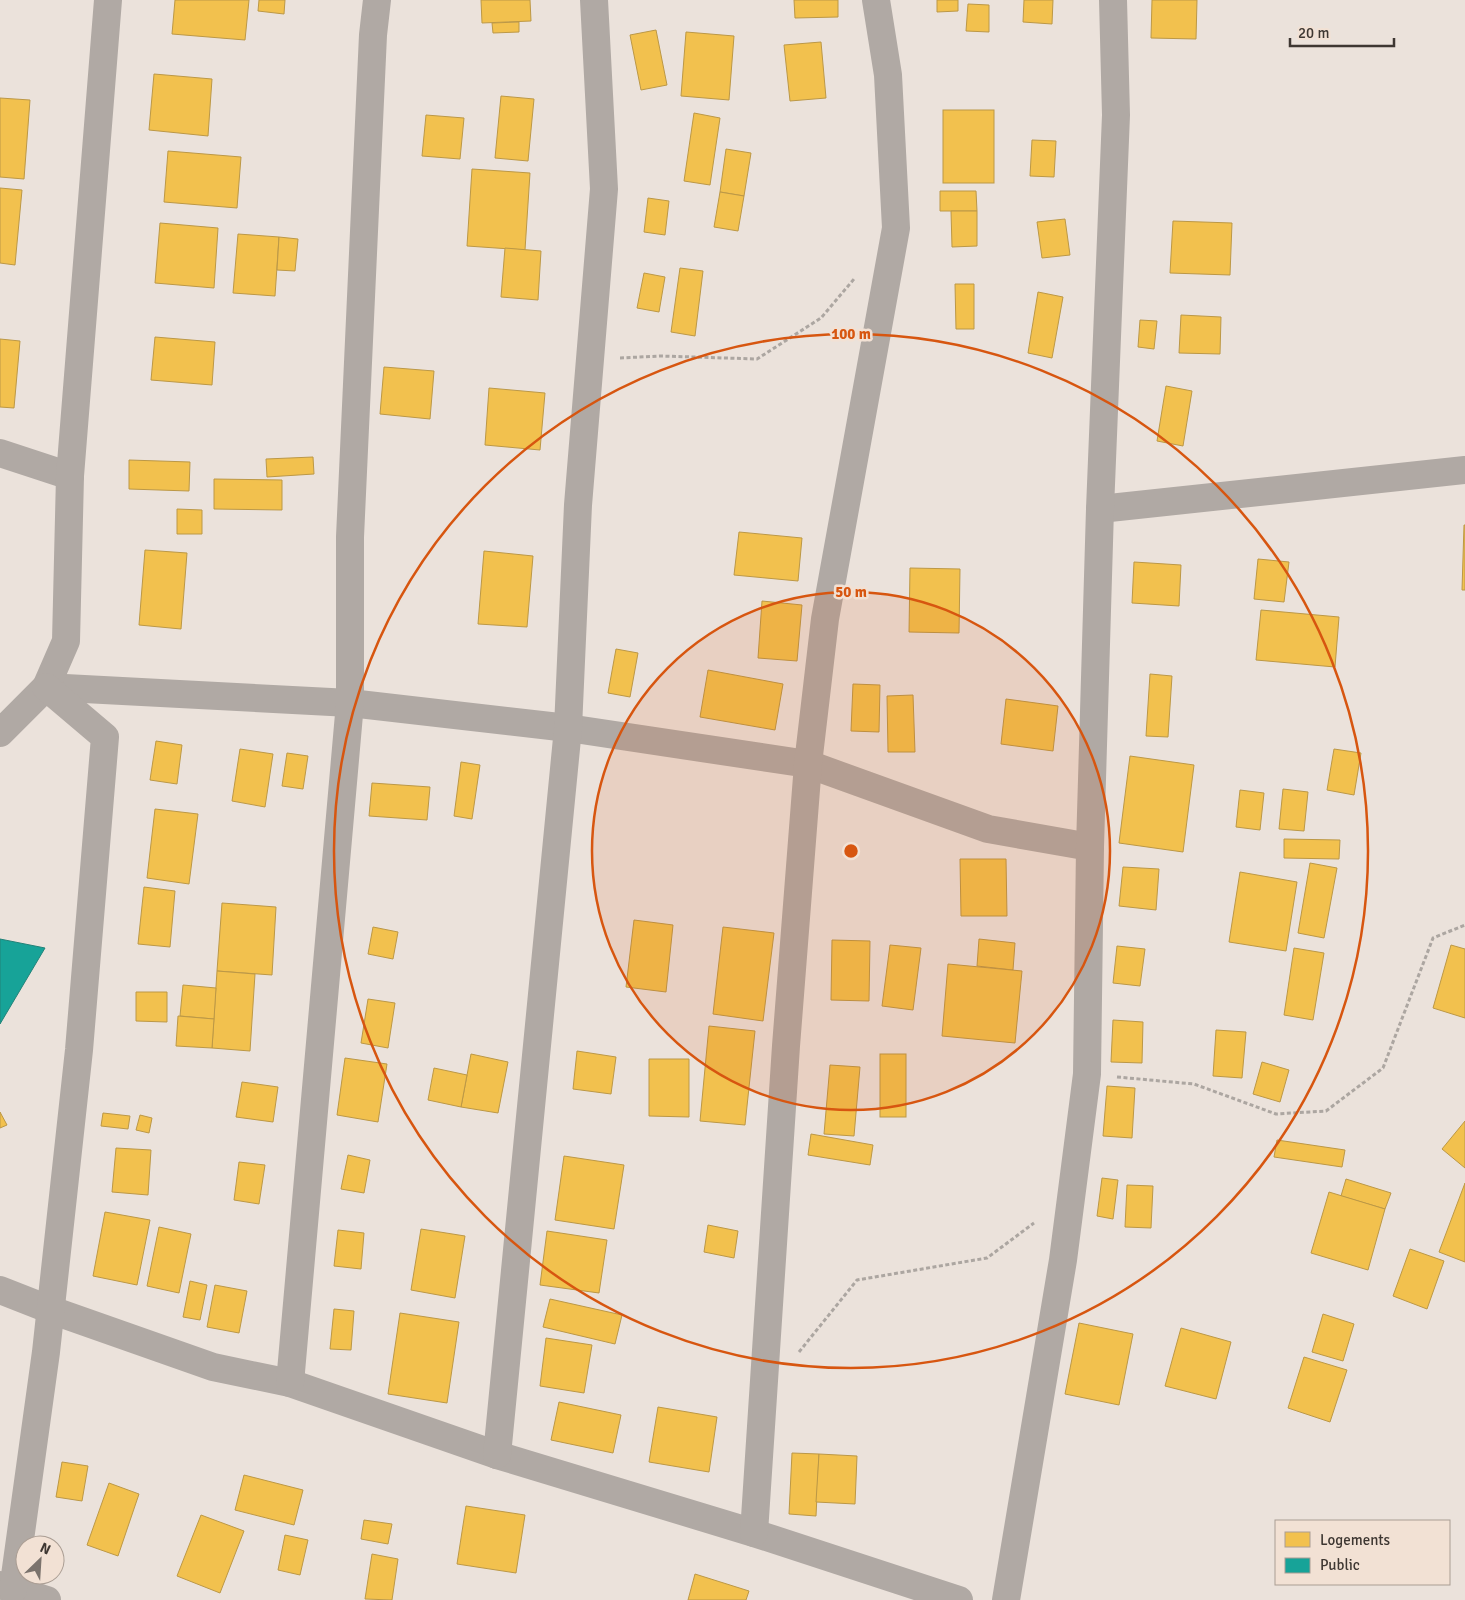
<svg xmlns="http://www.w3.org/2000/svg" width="1465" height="1600" viewBox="0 0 1465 1600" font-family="Signika,sans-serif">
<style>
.homes{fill:#f2c14e;stroke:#bc9846}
.public{fill:#17a398;stroke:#238379}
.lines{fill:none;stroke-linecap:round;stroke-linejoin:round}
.path{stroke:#aca6a1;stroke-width:3;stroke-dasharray:4 2.5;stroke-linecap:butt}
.minor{stroke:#b0a9a4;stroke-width:28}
.ring{fill:none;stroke:#d75610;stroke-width:2.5}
.centre{fill:#d75610;stroke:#f2e1d4;stroke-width:2.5}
.ring-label{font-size:15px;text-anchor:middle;font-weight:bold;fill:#d75610;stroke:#f2e1d4;stroke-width:5;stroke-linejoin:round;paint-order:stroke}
</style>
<rect width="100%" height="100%" fill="#ebe2db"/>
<g class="homes">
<path d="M175,0H249L245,40L172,34Z"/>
<path d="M259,0H285L284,14L258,11Z"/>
<path d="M481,0H530L531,21L482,23Z"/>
<path d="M794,0H838V17L795,18Z"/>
<path d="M937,0H958V11L937,12Z"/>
<path d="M1024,0H1053L1052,24L1023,22Z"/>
<path d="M1152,0H1197L1196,39L1151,38Z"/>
<path d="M968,4L989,5V32L966,31Z"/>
<path d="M519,22V32L493,33L492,23Z"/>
<path d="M656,30L667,85L641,90L630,35Z"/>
<path d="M686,32L734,36L729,100L681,96Z"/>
<path d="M821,42L826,98L790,101L784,45Z"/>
<path d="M154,74L212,79L208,136L149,130Z"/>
<path d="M501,96L534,99L528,161L495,158Z"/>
<path d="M0,98L30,100L24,179L0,177Z"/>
<rect x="943" y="110" width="51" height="73"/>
<path d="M694,113L720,118L710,185L684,181Z"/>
<path d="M426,115L464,118L460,159L422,156Z"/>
<path d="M1032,140L1056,141L1054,177L1030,176Z"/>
<path d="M726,149L751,153L744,196L720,192Z"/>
<path d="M168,151L241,157L237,208L164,202Z"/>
<path d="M472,169L530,173L525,250L467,246Z"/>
<path d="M0,188L22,190L15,265L0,263Z"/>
<path d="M940,191H976L977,211H940Z"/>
<path d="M720,192L744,196L738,231L714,227Z"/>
<path d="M648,198L669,201L665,235L644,232Z"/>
<path d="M951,211H977V246L952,247Z"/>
<path d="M1065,219L1070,255L1042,258L1037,222Z"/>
<path d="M1173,221L1232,223L1230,275L1170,273Z"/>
<path d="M160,223L218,228L214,288L155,283Z"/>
<path d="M238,234L279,237L275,296L233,293Z"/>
<path d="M279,237L298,239L295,271L277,270Z"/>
<path d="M505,248L541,251L538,300L501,297Z"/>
<path d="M680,268L703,271L695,336L671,332Z"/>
<path d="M644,273L665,277L659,312L637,308Z"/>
<path d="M955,284H974V329H956Z"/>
<path d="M1038,292L1063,297L1052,358L1028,353Z"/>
<path d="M1181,315L1221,317L1220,354L1179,353Z"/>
<path d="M1140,320L1157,321L1154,349L1138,347Z"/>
<path d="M155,337L215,342L212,385L151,380Z"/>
<path d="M0,339L20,341L14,408L0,407Z"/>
<path d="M384,367L434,371L430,419L380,414Z"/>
<path d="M1166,386L1192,391L1183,446L1157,441Z"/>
<path d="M489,388L545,393L540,450L485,445Z"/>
<path d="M313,457L314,474L267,477L266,459Z"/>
<path d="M129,460L190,462L189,491L129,489Z"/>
<path d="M214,479L282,480V510L214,509Z"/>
<path d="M177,509L202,510V534H177Z"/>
<path d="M1464,525H1465V590H1462Z"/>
<path d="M739,532L802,538L798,581L734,575Z"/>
<path d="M145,550L187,553L181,629L139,625Z"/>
<path d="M484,551L533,556L527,627L478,624Z"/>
<path d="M1258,559L1289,562L1284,602L1254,599Z"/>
<path d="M1134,562L1181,565L1179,606L1132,603Z"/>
<path d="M910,568L960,569L959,633L909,632Z"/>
<path d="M762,601L802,605L797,661L758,658Z"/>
<path d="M1261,610L1339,617L1335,667L1256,660Z"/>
<path d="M616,649L638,653L630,697L608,693Z"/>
<path d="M708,670L783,684L775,730L700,717Z"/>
<path d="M1150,674L1172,676L1168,737L1146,736Z"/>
<path d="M853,684L880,685L879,732L851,731Z"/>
<path d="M913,695L915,752H888L887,696Z"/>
<path d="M1006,699L1058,706L1053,751L1001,744Z"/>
<path d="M156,741L182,745L177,784L150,780Z"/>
<path d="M240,749L273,754L265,807L232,801Z"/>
<path d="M1334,749L1361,753L1354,795L1327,790Z"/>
<path d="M287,753L308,756L303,789L282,786Z"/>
<path d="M1130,756L1194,765L1183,852L1119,843Z"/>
<path d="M461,762L480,765L472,819L454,816Z"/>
<path d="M372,783L430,787L427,820L369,816Z"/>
<path d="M1283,789L1308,792L1304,831L1279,829Z"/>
<path d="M1240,790L1264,793L1260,830L1236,827Z"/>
<path d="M155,809L198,814L189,884L147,878Z"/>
<path d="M1284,839L1340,840L1339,859L1284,858Z"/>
<path d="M960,859H1006L1007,916H961Z"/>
<path d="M1310,863L1337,868L1324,938L1298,933Z"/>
<path d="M1123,867L1159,869L1156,910L1119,906Z"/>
<path d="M1240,872L1297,882L1286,951L1229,942Z"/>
<path d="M144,887L175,891L170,947L138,944Z"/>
<path d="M222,903L276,907L272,975L217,971Z"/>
<path d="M634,920L673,925L666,992L626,987Z"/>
<path d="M373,927L398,932L393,959L368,954Z"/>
<path d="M723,927L774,933L763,1021L713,1014Z"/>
<path d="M979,939L1015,943L1013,970L977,966Z"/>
<path d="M832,940L870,941L869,1001L831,1000Z"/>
<path d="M890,945L921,948L913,1010L882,1006Z"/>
<path d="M1451,945L1465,949V1018L1433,1008Z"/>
<path d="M1117,946L1145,949L1140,986L1113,983Z"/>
<path d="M1294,948L1324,953L1313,1020L1284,1015Z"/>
<path d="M948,964L1022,971L1015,1043L942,1036Z"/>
<path d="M217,971L255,974L250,1051L212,1048Z"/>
<path d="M183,985L216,988L214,1019L180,1016Z"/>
<path d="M136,992H167V1022L136,1021Z"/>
<path d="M368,999L395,1003L388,1048L361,1043Z"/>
<path d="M178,1016L214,1019L212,1048L176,1046Z"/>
<path d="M1113,1020L1143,1022L1142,1063L1111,1062Z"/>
<path d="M709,1026L755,1031L745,1125L700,1121Z"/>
<path d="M1216,1030L1246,1032L1242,1078L1213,1076Z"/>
<path d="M577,1051L616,1057L611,1094L573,1089Z"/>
<path d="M471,1054L508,1062L498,1113L461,1107Z"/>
<rect x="880" y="1054" width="26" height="63"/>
<path d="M345,1058L387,1064L378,1122L337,1115Z"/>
<path d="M649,1059H689V1117L649,1116Z"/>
<path d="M1262,1062L1289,1070L1280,1102L1253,1094Z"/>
<path d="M830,1065L860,1067L854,1136L824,1134Z"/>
<path d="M434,1068L467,1075L461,1107L428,1100Z"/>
<path d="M242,1082L278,1087L273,1122L236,1117Z"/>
<path d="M1107,1086L1135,1088L1132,1138L1103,1136Z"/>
<path d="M0,1112L7,1125L0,1128Z"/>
<path d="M103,1113L130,1116L128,1129L101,1126Z"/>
<path d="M140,1115L152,1118L149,1133L136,1130Z"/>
<path d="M1465,1121V1168L1442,1149Z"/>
<path d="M811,1134L873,1145L870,1165L808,1155Z"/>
<path d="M1277,1140L1345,1150L1342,1167L1274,1157Z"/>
<path d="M116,1148L151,1150L148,1195L112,1192Z"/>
<path d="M348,1155L370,1160L364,1193L341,1189Z"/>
<path d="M564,1156L624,1165L614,1229L555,1220Z"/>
<path d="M239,1162L265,1165L259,1204L234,1200Z"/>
<path d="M1102,1178L1118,1180L1113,1219L1097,1216Z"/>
<path d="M1346,1179L1391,1193L1385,1209L1341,1196Z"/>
<path d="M1465,1183V1262L1439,1252Z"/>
<path d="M1127,1185L1153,1186L1151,1228L1125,1227Z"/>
<path d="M1329,1192L1385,1209L1368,1270L1311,1253Z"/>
<path d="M105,1212L150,1220L137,1285L93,1276Z"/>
<path d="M708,1225L738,1231L734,1258L704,1252Z"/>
<path d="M159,1227L191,1234L179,1293L147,1286Z"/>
<path d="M421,1229L465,1236L455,1298L411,1290Z"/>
<path d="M338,1230L364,1233L361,1269L334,1266Z"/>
<path d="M547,1231L607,1240L599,1293L540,1285Z"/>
<path d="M1410,1249L1444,1261L1427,1309L1393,1296Z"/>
<path d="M190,1281L207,1285L200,1320L183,1317Z"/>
<path d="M215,1285L247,1291L239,1333L207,1327Z"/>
<path d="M550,1299L622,1315L615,1344L543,1327Z"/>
<path d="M334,1309L354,1311L351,1350L330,1349Z"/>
<path d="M400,1313L459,1322L447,1403L388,1394Z"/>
<path d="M1323,1314L1354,1324L1343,1361L1312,1352Z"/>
<path d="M1079,1323L1133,1334L1119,1405L1065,1394Z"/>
<path d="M1181,1328L1231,1342L1216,1399L1165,1386Z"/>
<path d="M546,1338L592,1345L584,1393L540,1386Z"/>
<path d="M1304,1357L1347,1370L1330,1422L1288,1408Z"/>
<path d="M559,1402L621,1415L613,1453L551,1440Z"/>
<path d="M658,1407L717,1417L709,1472L649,1462Z"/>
<path d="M792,1453L819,1454L816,1516L789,1514Z"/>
<path d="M819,1454L857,1456L855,1504L816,1502Z"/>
<path d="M62,1462L88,1466L82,1501L56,1497Z"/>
<path d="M244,1475L303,1490L294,1525L235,1510Z"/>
<path d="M109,1483L139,1494L118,1556L87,1545Z"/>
<path d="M466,1506L525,1515L516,1573L457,1564Z"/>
<path d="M201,1515L244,1531L220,1593L177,1576Z"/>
<path d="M364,1520L392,1524L388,1544L361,1539Z"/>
<path d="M285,1535L308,1540L300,1575L278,1570Z"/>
<path d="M372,1554L398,1559L392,1600L365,1599Z"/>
<path d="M695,1574L749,1591L746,1600H688Z"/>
</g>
<path class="public" d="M0,939L45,948L0,1024Z"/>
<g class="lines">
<g class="path">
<path d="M620,358L661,356L757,359L821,318L854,279"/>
<path d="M1117,1077L1194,1084L1276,1114L1326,1111L1383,1068L1433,938L1465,925"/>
<path d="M799,1352L857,1280L987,1258L1034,1223"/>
</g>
<g class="minor">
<path d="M0,453L70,476"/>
<path d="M1100,509L1465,470"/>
<path d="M46,687L350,703L568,728L808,764L988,829L1090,847"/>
<path d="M0,733L46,687L66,641L70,476L108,0"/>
<path d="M0,1290L51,1310L213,1367L290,1383L497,1455L754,1533L959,1600"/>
<path d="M290,1383L350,703V537L373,35L377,0"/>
<path d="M497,1455L568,728L578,505L604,189L594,0"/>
<path d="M754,1533L786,1046L808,764L825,619L896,228L888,75L876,0"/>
<path d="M0,1585L47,1600"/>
<path d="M13,1590L46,1352L79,1050L105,737L46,687"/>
<path d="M1006,1600L1063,1260L1087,1074L1090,847L1100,509L1116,115L1113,0"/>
</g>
</g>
<circle cx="851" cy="851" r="259" fill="#d75610" fill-opacity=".12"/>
<g class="ring">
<circle cx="851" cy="851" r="259"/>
<circle cx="851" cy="851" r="517"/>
</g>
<circle cx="851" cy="851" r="8" class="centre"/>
<g class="ring-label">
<text x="851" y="339">100 m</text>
<text x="851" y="597">50 m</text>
</g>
<rect x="1275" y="1520" width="175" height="65" fill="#f2e1d4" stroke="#aa9d93"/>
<rect x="1285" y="1532" width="25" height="15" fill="#f2c14e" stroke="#aa9d93"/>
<text x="1320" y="1545" font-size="15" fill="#3e3732">Logements</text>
<rect x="1285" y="1558" width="25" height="15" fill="#17a398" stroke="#aa9d93"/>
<text x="1320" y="1570" font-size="15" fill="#3e3732">Public</text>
<g transform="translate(40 1560) rotate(25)"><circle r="24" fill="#f2e1d4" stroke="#aa9d93"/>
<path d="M0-4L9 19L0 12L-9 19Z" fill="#7b736d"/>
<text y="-8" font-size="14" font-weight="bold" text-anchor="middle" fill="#3e3732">N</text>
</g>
<path d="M1290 38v8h104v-8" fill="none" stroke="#3e3732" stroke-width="2.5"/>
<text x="1298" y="38" font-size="15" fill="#3e3732" stroke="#f2e1d4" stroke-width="4" paint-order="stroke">20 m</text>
</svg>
